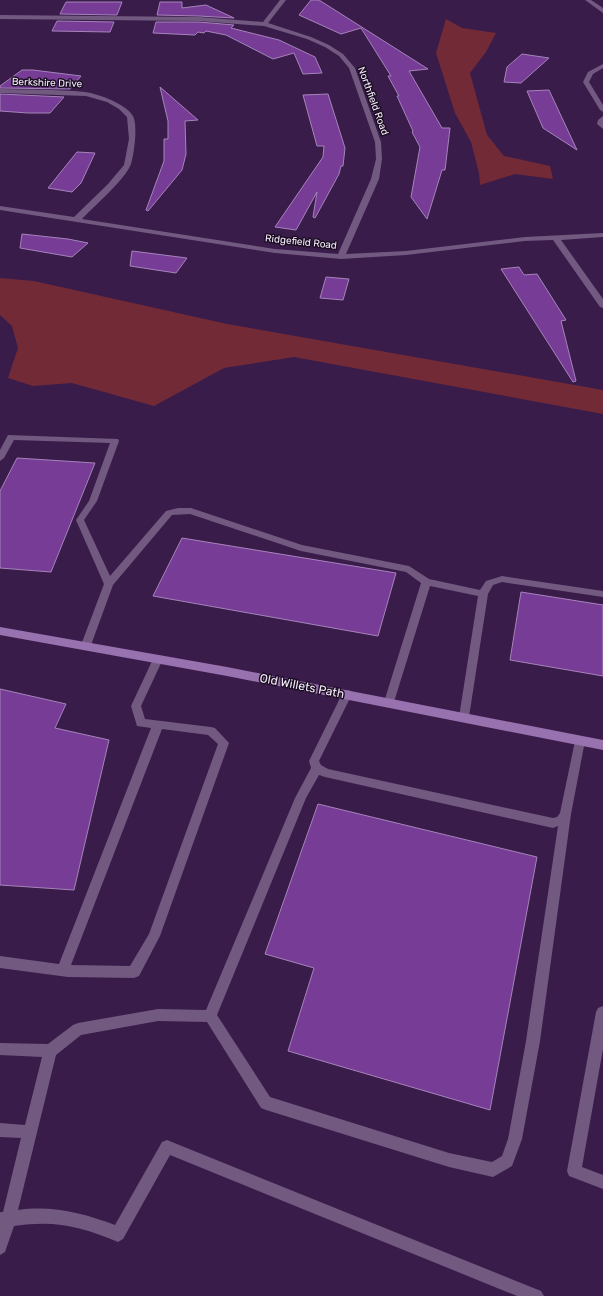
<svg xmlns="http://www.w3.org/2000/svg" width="603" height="1296" viewBox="0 0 603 1296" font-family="Rubik,sans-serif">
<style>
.green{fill:#722a37}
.building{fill:#773c96;stroke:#a584ba}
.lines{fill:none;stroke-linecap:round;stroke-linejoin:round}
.lane{fill:#715980;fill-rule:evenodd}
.street{fill:#715980;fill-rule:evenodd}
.secondary{fill:#9871af;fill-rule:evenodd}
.labels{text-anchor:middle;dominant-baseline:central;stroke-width:3;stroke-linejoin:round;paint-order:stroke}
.far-street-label{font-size:10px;fill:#f6ebfd;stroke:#1b0e22}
.street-label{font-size:12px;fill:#f6ebfd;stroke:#1b0e22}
</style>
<rect width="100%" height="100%" fill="#3a1c4b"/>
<g class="green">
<path d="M446,19L462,28L496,33L486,52L470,73L487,135L504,156L550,166L553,179L515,174L480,185L479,173L471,142L455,113L436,53Z"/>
<path d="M0,278L34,281L227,324L603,390V414L294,357L224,368L154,406L72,383L33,386L8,378L18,348L12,326L0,315Z"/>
</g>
<g class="building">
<path d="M311,0H319L428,69L409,71L442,128H450L445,170H442L427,219L411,197L420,147L412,132L413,131L397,96H399L388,76H391L361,28L341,34L299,15Z"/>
<path d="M66,2H122L117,15L60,14Z"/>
<path d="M160,2H182V8L206,5L234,18L199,16L157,15Z"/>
<path d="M57,21L114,22L110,32L52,31Z"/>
<path d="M156,22H199L234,25L231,28L279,40L315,57L322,73L303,74L294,53L273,59L226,35L206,31L204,33L198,32L195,35L153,33Z"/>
<path d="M522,54L549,58L521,83L504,82L507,67Z"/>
<path d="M22,70H33L81,76L70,89L0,88V86Z"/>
<path d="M160,87L198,120L185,121L186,154L182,170L148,211L146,210L164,161V139H168V121Z"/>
<path d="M549,90L577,150L543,128L527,91Z"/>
<path d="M0,94L64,97L50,113H28L0,111Z"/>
<path d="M328,94L345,148L343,166H341L339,174L315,218L313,217L317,192L296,230L275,227L323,157L324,146H317L303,95Z"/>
<path d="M77,152L95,153L81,183L72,192L48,188Z"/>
<path d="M22,234L68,239L88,243L72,257L20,248Z"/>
<path d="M132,251L187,258L176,273L130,266Z"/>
<path d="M519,267L524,275L537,274L566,320L561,321L576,381L573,382L501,269Z"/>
<path d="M326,277L349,279L343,300L320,298Z"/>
<path d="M17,458L95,463L51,572L0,568V491Z"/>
<path d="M182,538L396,573L378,636L153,596Z"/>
<path d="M521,592L603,605V676L510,660Z"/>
<path d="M0,689L66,704L55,728L109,740L74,890L0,885Z"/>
<path d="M318,804L537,857L490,1110L288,1051L314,968L265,954Z"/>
</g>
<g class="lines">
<g class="lane">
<path d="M8,435L118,439L119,441L97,501L84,520L110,576L166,511L178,508H191L302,545L409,566L429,579L480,590L486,581L502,576L603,591V597L502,582L493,585L488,594L469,717L468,720H460L459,717L478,596L430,586L394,702L393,705H385L384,702L421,583L406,572L301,551L190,514L172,515L113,585L91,645L90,648H82L81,645L104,584L76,520L89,501L110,443L14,440L4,458L0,461V450Z"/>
<path d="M158,655L162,656L163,659L141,706L145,719L211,727L215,728L229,743L160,936L139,976L134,978L68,977L0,968V956L59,964L151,728L137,726L131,706L153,659L154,656ZM162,729L208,735L218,744L149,934L130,966L71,965Z"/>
<path d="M347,690L351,691L352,694L319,761L321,765L328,769L553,818L557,817L560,813L575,741L576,738L580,737L584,738L585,741L571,814L540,1041L522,1139L512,1166L493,1177L449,1167L266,1110L261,1108L207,1022L158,1021L81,1035L56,1055L18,1210C52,1205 83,1213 115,1225L162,1142L167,1140L541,1291L544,1296H517L170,1155L123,1239L118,1242C80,1226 55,1220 14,1226L5,1252L0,1255V1212H3L21,1138L0,1137V1123L25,1125L42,1057L0,1055V1043L48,1044L73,1025L78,1023L158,1009L206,1010L295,798L311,768L309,761L342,694L343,691ZM319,775L325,777L553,828L558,826L526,1041L508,1139L502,1156L492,1162L449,1153L270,1097L217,1015L306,798Z"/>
<path d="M603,1006V1049L582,1167L603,1175V1189L569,1176L567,1171L596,1012L598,1008Z"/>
</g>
<g class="street">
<path d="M280,0H286L268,23L311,37L329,45L343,54L355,68L381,142L382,159L379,179L346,254L406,251L525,237L603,233V237L561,240L603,299V308L600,307L553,240L525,241L406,255L341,259L275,253L0,210V206L74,217L108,184L124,165L129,139L127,117L119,109L107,102L86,96L0,93V89C28,90 57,89 85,92C99,94 126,104 133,116C138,126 134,154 131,164C125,180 94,206 82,219L275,249L338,254L371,179L376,159L375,142L349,68L339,56L325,47L307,39L264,26L199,21L0,19V15L199,17L263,22Z"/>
<path d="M585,0H591L603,8V13Z"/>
<path d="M603,64V68L593,74L589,82L603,105V112L600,110L583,82L588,72Z"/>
<path d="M603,116V129L597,124L598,120Z"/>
</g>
<path class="secondary" d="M0,627L227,667L603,740V750L227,676L0,635Z"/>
</g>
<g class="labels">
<g class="far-street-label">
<text transform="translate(47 83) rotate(2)">Berkshire Drive</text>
<text transform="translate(373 101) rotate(70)">Northfield Road</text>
<text transform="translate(301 242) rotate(6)">Ridgefield Road</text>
</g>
<g class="street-label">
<text transform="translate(302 686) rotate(11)">Old Willets Path</text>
</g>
</g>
</svg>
